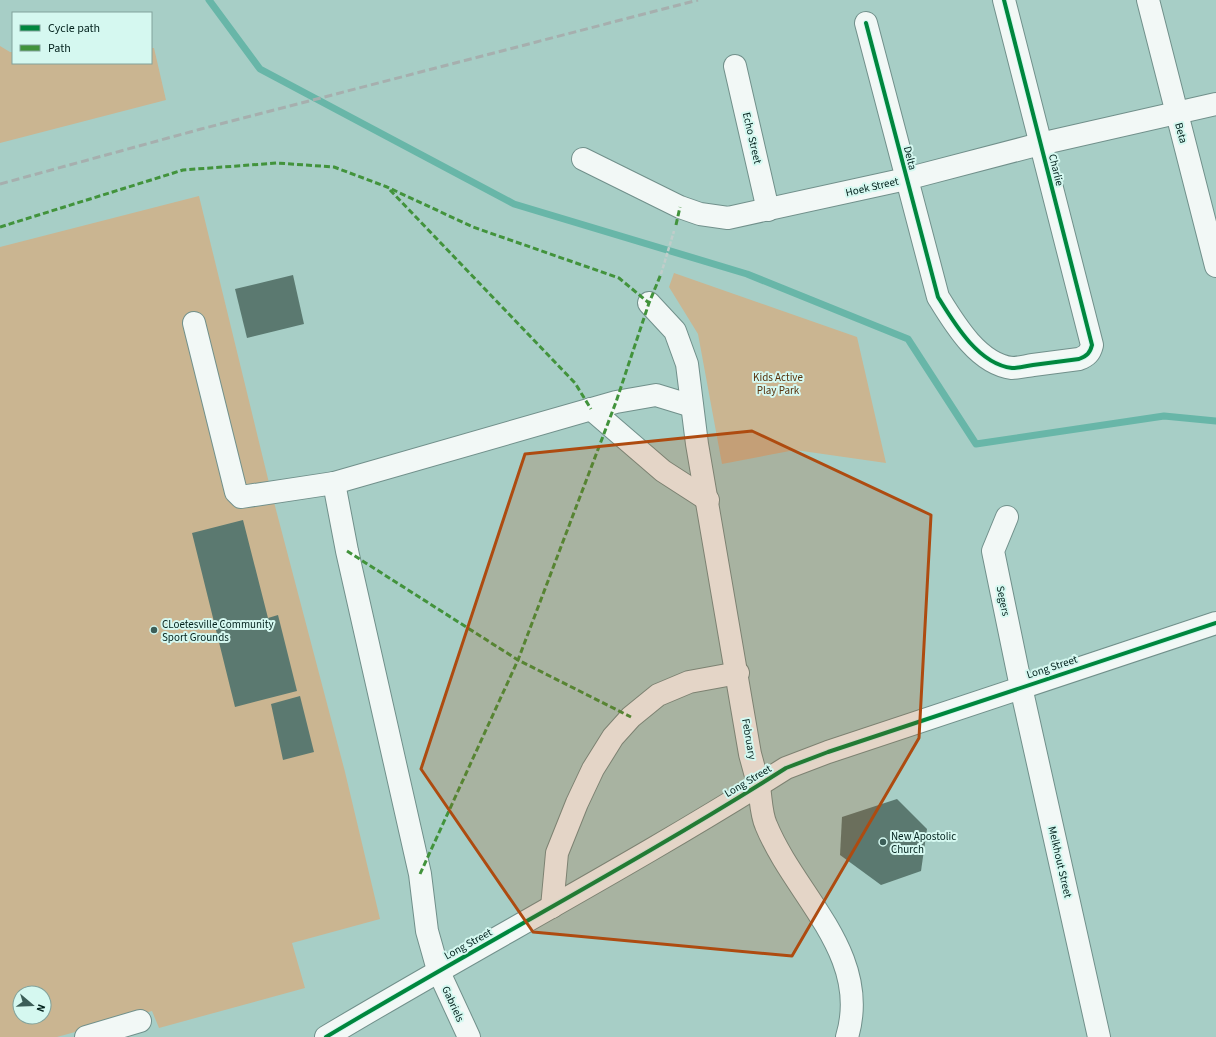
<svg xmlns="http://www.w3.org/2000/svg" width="1216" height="1037" viewBox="0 0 1216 1037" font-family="'Source Sans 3',sans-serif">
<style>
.green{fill:#cab591;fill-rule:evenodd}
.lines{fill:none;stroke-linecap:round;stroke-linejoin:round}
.stream{stroke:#68b6a8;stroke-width:7}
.building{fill:#5b7970}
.minor-casing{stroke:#71908b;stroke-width:24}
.path{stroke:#c0cdca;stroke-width:2.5;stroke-dasharray:4 2;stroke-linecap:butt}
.minor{stroke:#f2f8f6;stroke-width:22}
.rail{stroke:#a6afae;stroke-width:3;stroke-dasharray:8 4;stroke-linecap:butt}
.quiet{stroke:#42933c;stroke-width:3;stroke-dasharray:6 3;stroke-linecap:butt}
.cycleway-casing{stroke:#d5f8f0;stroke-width:6}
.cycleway{stroke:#00873e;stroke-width:4}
.marked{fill:#ae4b10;fill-opacity:0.2;stroke:#ae4b10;stroke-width:3;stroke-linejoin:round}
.poi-dot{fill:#3c5e58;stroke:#d5f8f0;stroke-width:1.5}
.labels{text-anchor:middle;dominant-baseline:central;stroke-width:4;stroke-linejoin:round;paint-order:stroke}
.street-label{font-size:11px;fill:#02211c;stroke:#d5f8f0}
.park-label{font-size:11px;fill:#56300a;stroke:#d5f8f0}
.poi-label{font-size:11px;fill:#02211c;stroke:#d5f8f0;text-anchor:start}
</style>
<rect width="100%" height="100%" fill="#a7cec6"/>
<g class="green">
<path d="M0,46L10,52H13V63H151V48H154L166,100L0,143Z"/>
<path d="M199,196L270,487L345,772L380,919L292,943L305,988L159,1028L152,1011L57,1037H0V247ZM20,993H44V1017H20Z"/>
<path d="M674,273L857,337L886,463L795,450L722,464L698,334L669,287Z"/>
</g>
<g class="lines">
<path class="stream" d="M209,0L260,69L514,204L747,274L908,339L976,444L1164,416L1216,421"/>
</g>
<g class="building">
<path d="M293,275L304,324L247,338L235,289Z"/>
<path d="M243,520L268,618L278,615L297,691L235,707L192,533Z"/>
<path d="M300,696L314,752L283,760L271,704Z"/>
<path d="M897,799L927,829L921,871L881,885L840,855L842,817Z"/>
</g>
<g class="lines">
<g class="minor-casing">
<g id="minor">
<path d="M1148,0L1216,266"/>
<path d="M866,23L938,297C954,323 978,364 1012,368C1018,368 1026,366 1033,365C1049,363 1064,361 1079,359C1087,356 1090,353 1092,345L1004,0"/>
<path d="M735,66L768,210"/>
<path d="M583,159L680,207L700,214L728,218L906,179L1040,144L1216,104"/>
<path d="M649,303L675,331L687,364L697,444L750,754C753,765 756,776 759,787C761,799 761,814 766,825C795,896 872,954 847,1037"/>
<path d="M194,323L236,492L241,497L334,483L616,402L656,395L692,406"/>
<path d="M591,409L663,471L708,500"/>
<path d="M334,483L347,551L420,874L427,931L438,970L469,1037"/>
<path d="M1007,517L993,551L1021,687L1099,1037"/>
<path d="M552,907L557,853L577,803L593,769L613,737L631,717L658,695L689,682L738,673"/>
<path d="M86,1037L140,1021"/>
<path d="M326,1037C478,946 636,863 786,768L828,752L1216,623"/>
</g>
</g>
<path class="path" d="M661,274L674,231"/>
<use href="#minor" class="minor"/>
<path class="rail" d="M0,184L201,129L698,0"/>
<g class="quiet">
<path d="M390,190L575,383L591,409"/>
<path d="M676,225L680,207"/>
<path d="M0,227L183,170L277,163L334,167L387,187L473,227L619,278L649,303"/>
<path d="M347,551L518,660L631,717"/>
<path d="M420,874L518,660L616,402L649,303L661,274"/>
</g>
<g class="cycleway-casing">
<g id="cycleway">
<path d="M866,23L938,297C954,323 978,364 1012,368C1018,368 1026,366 1033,365C1049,363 1064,361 1079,359C1087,356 1090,353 1092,345L1004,0"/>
<path d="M326,1037C478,946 636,863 786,768L828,752L1216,623"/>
</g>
</g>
<use href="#cycleway" class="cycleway"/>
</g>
<path class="marked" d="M752,431L931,515L919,738L792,956L533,932L421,769L525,454Z"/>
<g class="poi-dot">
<circle cx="154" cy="630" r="4"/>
<circle cx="883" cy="842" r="4"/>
</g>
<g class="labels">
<g class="street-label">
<text transform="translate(1181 133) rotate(75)">Beta</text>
<text transform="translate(752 138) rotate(77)">Echo Street</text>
<text transform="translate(910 158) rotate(76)">Delta</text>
<text transform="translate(1056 170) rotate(76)">Charlie</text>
<text transform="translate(872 187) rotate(-13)">Hoek Street</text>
<text transform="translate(1003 601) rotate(78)">Segers</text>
<text transform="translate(1052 667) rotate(-18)">Long Street</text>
<text transform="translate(749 739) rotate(80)">February</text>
<text transform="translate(748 781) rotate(-31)">Long Street</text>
<text transform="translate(1060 862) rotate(77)">Melkhout Street</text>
<text transform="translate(468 944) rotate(-29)">Long Street</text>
<text transform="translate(453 1004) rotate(65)">Gabriels</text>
</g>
<g class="park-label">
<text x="778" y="377">Kids Active<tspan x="778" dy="13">Play Park</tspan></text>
</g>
<g class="poi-label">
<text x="162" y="624">CLoetesville Community<tspan x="162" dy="13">Sport Grounds</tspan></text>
<text x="891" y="836">New Apostolic<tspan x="891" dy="13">Church</tspan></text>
</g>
</g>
<rect x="12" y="12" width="140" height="52" fill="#d5f8f0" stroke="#81a29b"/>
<rect x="20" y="25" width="20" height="6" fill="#00873e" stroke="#81a29b"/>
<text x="48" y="32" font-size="12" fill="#02211c">Cycle path</text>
<rect x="20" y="45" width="20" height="6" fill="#42933c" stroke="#81a29b"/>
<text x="48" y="52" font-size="12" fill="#02211c">Path</text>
<g transform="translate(32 1005) rotate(109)"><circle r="19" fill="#d5f8f0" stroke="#81a29b"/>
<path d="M0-3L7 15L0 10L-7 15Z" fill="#3c5e58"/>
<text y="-6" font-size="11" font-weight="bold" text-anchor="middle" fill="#02211c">N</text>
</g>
</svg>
